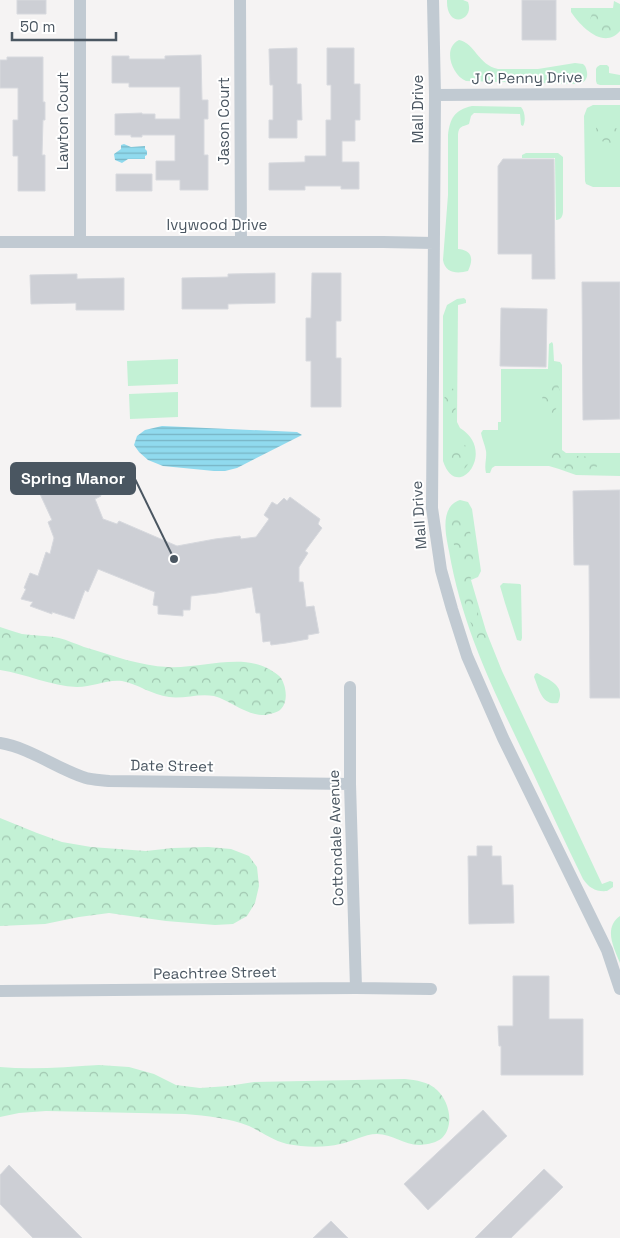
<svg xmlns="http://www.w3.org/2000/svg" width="620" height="1238" font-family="'Space Grotesk',sans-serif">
	<defs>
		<pattern id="forest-crowns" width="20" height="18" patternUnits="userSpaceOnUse" patternTransform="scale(1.25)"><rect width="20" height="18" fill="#c3f1d5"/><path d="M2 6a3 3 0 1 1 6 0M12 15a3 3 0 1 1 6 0" fill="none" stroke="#a0c6b0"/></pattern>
		<pattern id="water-rules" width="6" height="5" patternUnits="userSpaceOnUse" patternTransform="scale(1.25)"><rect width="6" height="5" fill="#90daee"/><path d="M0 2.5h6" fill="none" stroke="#78b4c4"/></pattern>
	</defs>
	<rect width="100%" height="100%" fill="#f5f3f3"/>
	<path fill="#c3f1d5" d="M447 0H463L468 2C475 21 446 30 447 0Z
		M614 1 620 4V31C604 50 581 27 571 12V8H613Z
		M459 40C475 43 478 65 498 69H538L575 63 583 64 585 66C589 74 588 82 578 84L466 81C452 75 442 48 459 40Z
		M600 65H607L609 67V73L620 75V85H600L597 84 596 81V69L597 67Z
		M593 105H620V187H593L586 184 585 181 584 116 587 108Z
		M472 106 521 107C525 111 526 121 523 126L521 125 520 114 474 113 471 116 469 124C462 127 459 126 458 134V249C472 250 474 259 468 271 457 274 445 273 443 260L448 195V135C450 119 454 110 472 106Z
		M526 153H558L563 157V211C563 216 561 220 556 220L555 158H522V155Z
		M464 298 466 300V303L458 305 457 422 460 428C498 451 457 504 443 461V316L447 305 457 299Z
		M552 342 553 344 554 361 560 362 562 365V450L566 453H620V476L576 475 559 469 549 466H495L492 468 490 473H486C484 466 487 458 486 451 485 445 482 439 481 433L483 430H498V422H501V369H548L549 344Z
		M178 359V384L128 386 127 361Z
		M178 392V417L130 419 129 394Z
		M460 500 468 502 472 509 481 571 478 577 471 580 486 631 502 671 602 884 610 881 613 882V887L607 891C596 892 589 888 583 879 566 844 550 810 534 775 499 701 463 633 449 551 446 536 439 507 460 500Z
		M503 583 520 584 521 585 522 638 521 641 517 640 505 603 500 586Z
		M537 673C549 680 566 685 558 703 542 706 539 689 534 677L535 674Z
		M620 916V963C614 948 603 928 620 916Z"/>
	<path fill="url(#forest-crowns)" d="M595 10C609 8 620 18 611 32 598 36 583 22 595 10Z
		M604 123 620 130V146C609 143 590 142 597 126Z
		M548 381H555C563 388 560 406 553 413L547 412C541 403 540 390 548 381Z
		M449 388 454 389C458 397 457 409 453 416L451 417 446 414 444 406 445 391Z
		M460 444 465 445C471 453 472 462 464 469H460L454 466C449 458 450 447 460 444Z
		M552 447 558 449 563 455 594 457 599 459V463C591 478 575 473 562 467 555 464 550 462 547 455L549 448Z
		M457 514C461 514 462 513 464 516 471 522 473 552 473 561 473 570 469 578 471 587 474 607 483 624 488 642L487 647 484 648 479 647 478 644 466 609 463 594 461 568 451 535V523L452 519Z
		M0 627C7 629 14 632 22 634 34 636 46 635 59 638 67 640 76 644 84 647 111 655 140 666 168 667 198 669 241 653 269 669 272 671 278 674 281 678 286 686 289 702 280 710 278 712 270 714 266 715 246 716 232 701 214 696 199 693 184 699 169 697 152 695 138 684 122 681 107 679 93 687 77 687 51 686 26 674 0 670Z
		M0 818 37 833 62 842 91 847 146 851 173 848 208 847 231 849 249 856 257 867 259 886 255 903 247 916 233 924 215 925 166 921 109 913 79 917 45 924 0 926Z
		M99 1065 129 1067 154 1074 176 1085 200 1088 228 1086 254 1082 405 1079C416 1080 429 1082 437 1090 449 1101 455 1125 442 1138 436 1143 428 1144 421 1145 405 1146 393 1134 377 1134 364 1134 352 1142 340 1144 324 1148 303 1147 287 1144 272 1140 262 1132 249 1126 229 1118 207 1116 185 1114L46 1111 19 1113 0 1117V1067C33 1070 66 1067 99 1065Z"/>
	<path fill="url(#water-rules)" d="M124 144 131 147 145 146V149L147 151V155L145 156V159H128L122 163 115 160 114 154 121 149V145Z
		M162 426 297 432 302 435 237 468 225 471H214L163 466 148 460 139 452 134 445 137 436 145 430Z"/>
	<path fill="#cdcfd5" stroke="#d7d9de" d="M17 0H46V14H17Z
		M522 0H556V40H522Z
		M297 48V84H301L302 120H297V138H269V120H273V85H270L269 49Z
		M327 48H354V84H360V120H355V141H342V162H359V189H341V186H305V190H269V163L305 162V156H326V120H331V85H327Z
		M201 55 202 100H208V119H204V155H208V190H180V180H156V161H175V135H142V137H131V135H115V114L142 113V114H155V119H180V87H129V83H112V56H129V59H165V56Z
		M7 57H43V102H45V120H43L42 155H45V191H18V156H13V120H18V88H0V60H7Z
		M503 159H554L555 279H532V254H498V166Z
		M116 174H152V191H116Z
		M275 273V303L228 304V309H182V278L228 277V274Z
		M312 273H341V321H336V358H341V407H311V361H306V318H311Z
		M77 274V279L124 278V310H76V303L31 304 30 275Z
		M582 282H620V419L583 420Z
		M501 308 547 309 546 367 500 366Z
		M80 473V475L87 474 90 480 94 478 101 496 95 499 103 519 117 524 119 521 177 546 215 539 240 536 241 539 256 537 269 519 264 515 272 502 277 505 284 498 287 501 290 497 320 519 318 524 322 528 305 551 308 553 299 567V582H303L306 607 314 606 319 633 308 635V639L286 643 271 645 270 641 263 642 260 613H256L252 587 217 593 191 596 190 610H183V616L158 614V606L153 605 155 592 98 569 88 592 85 590 74 619 52 612V614L30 606 33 602 21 599 26 589 24 588 30 573 38 576 46 552 50 554 54 538 48 522 52 520 40 494 46 491 44 487Z
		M620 490V698H590L589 565H574L573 491Z
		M477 846H492V856H501L502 885H513L514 923 469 924 468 856H477Z
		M513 976H549V1019H583V1075H501V1046H499L498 1026H513Z
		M483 1110 507 1136 428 1210 404 1184Z
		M9 1165 82 1238H33L0 1204V1175Z
		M544 1169 563 1187 511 1238H475Z
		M331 1221 348 1238H313Z"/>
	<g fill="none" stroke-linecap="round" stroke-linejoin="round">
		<path stroke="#c1cad2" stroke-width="12" d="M80 0V241
			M240 0 241 242
			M433 0 435 95 432 508 441 570 452 609 467 656 503 738 607 950 620 989
			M435 95 620 94
			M0 242H383L434 243
			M350 687V784L356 988
			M0 743C31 748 57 769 86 778 93 780 102 780 109 781L350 784
			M0 991 356 988 431 989"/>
	</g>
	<g text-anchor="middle" stroke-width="4" stroke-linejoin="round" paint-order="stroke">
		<g font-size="15" fill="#4a5661" stroke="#fff">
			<text transform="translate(527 78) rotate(-1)" y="5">J C Penny Drive</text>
			<text transform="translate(418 109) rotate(-90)" y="5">Mall Drive</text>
			<text transform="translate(63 121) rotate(-90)" y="5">Lawton Court</text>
			<text transform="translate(224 121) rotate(-90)" y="5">Jason Court</text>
			<text x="217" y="230">Ivywood Drive</text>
			<text transform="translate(419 515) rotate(-94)" y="5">Mall Drive</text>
			<text transform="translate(172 766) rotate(1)" y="5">Date Street</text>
			<text transform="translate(336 838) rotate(-92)" y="5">Cottondale Avenue</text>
			<text transform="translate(215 973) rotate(-1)" y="5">Peachtree Street</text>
		</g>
	</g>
	<path fill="none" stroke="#4a5661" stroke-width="2" d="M174 559L135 479"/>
	<circle fill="#4a5661" stroke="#fff" stroke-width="2" cx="174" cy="559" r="5"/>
	<rect fill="#4a5661" stroke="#4a5661" stroke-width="2" x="11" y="463" width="124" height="31" rx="5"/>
	<g font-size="16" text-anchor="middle" font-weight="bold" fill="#fff">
		<text x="73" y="484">Spring Manor</text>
	</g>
	<path d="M12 32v8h104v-8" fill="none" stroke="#4a5661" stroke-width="2.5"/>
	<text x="20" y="32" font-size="15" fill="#4a5661" stroke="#ffffff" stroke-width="4" paint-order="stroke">50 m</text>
</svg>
